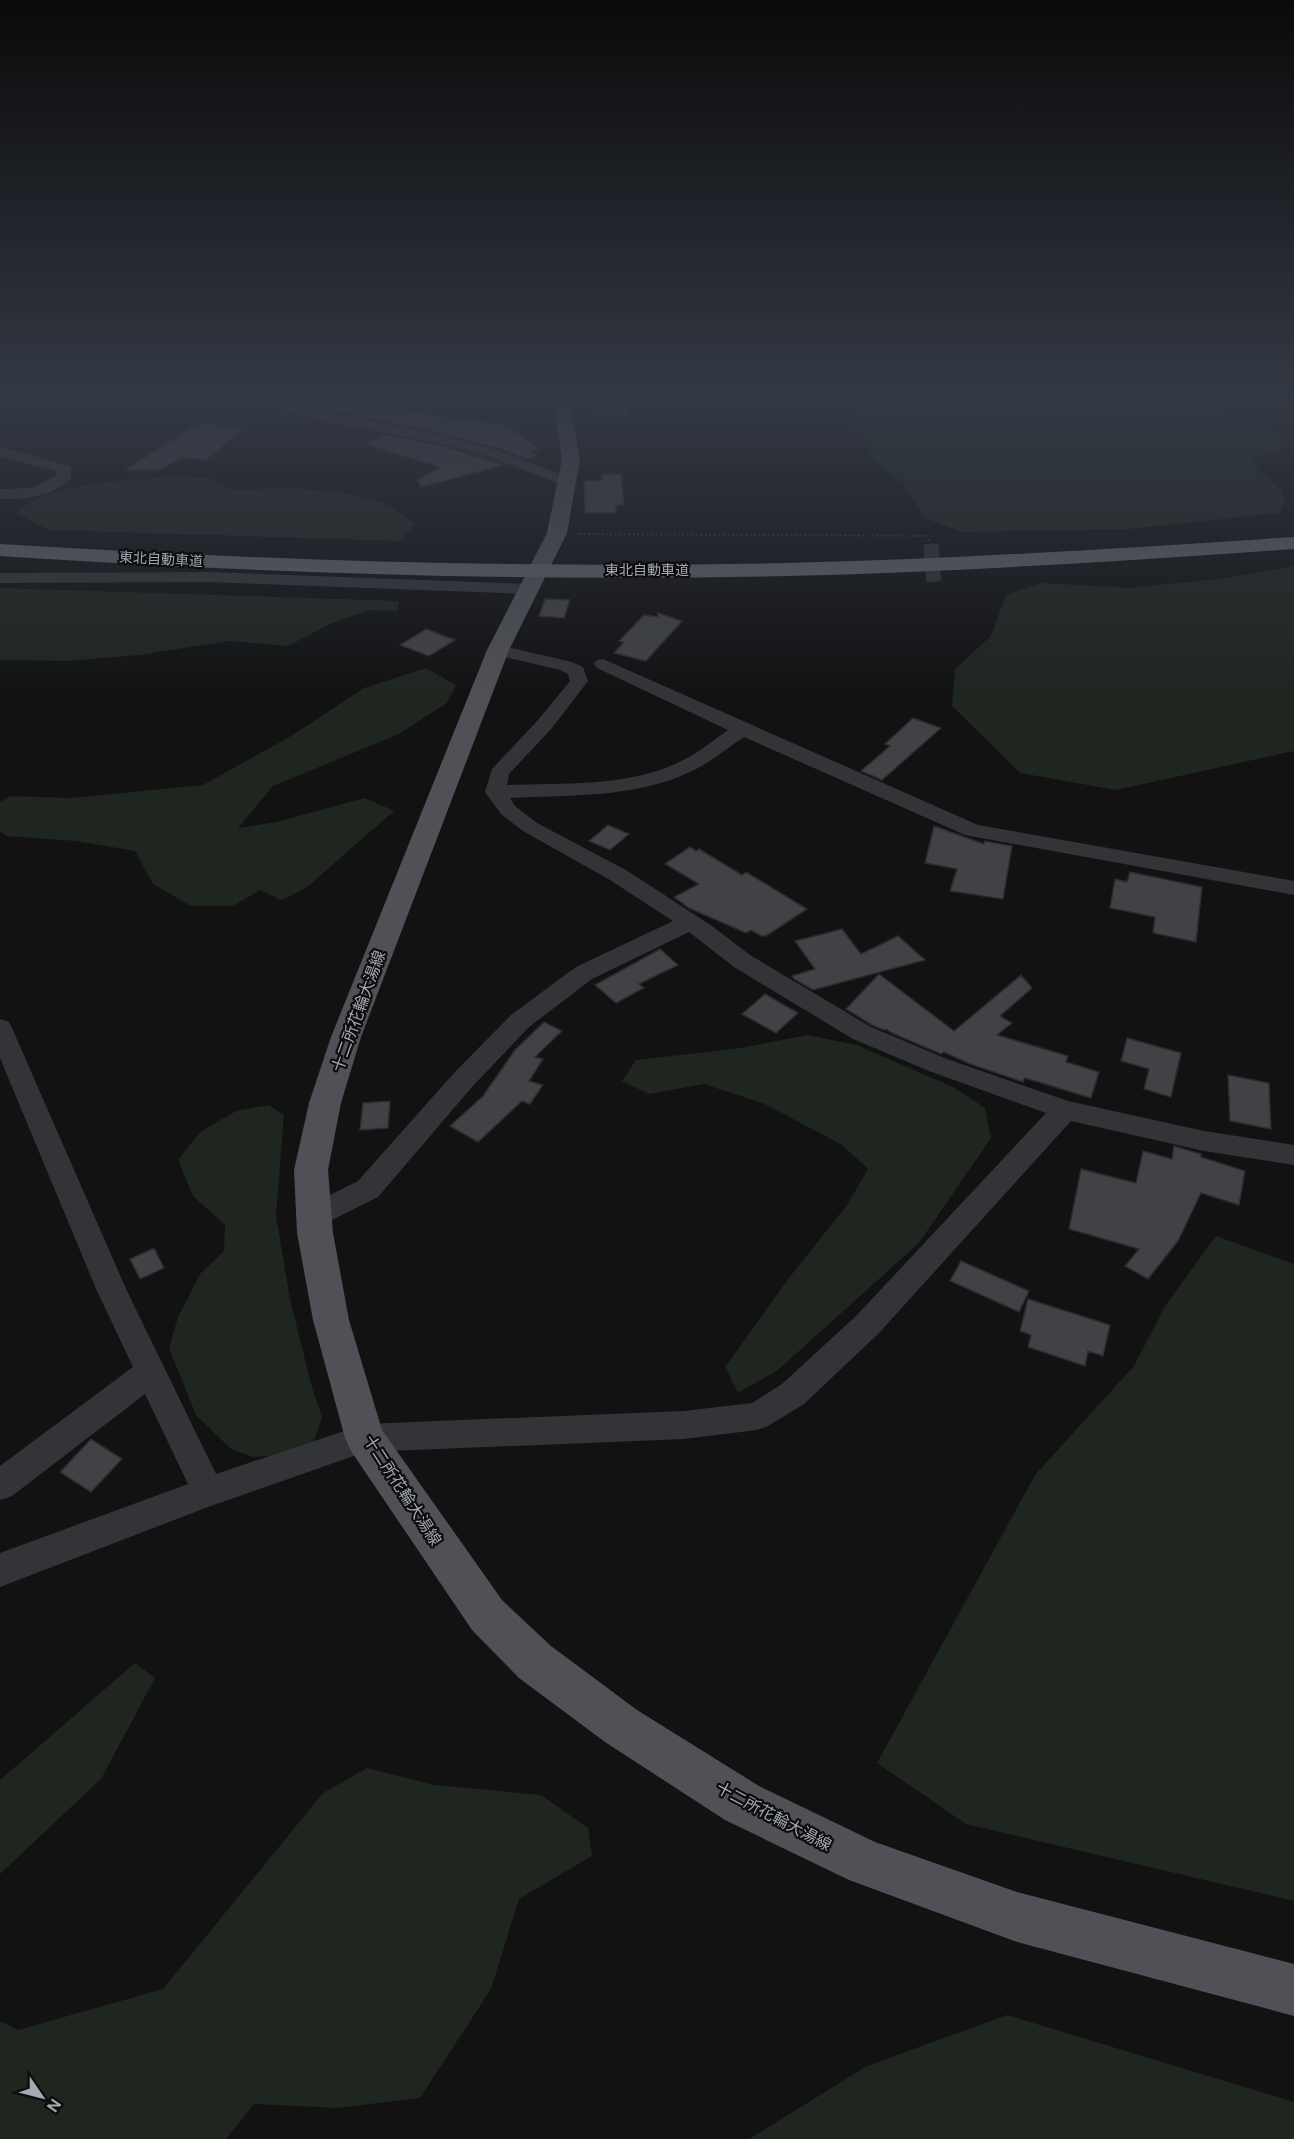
<svg xmlns="http://www.w3.org/2000/svg" width="1294" height="2139" font-family="'DM Sans','Noto Sans JP',sans-serif">
	<rect width="100%" height="100%" fill="#121213"/>
	<path fill="#1f251f" d="M839 396H1018L1052 399 1066 396C1094 396 1124 394 1153 396 1195 398 1250 420 1288 439L1284 450 1254 458 1251 461 1281 491 1285 502 1280 513 1130 529 962 532 924 518 902 482 875 461 854 427V401Z
		M170 477 210 478 234 490 290 488 354 494 391 506 415 524 401 541 49 530 16 513C50 481 125 481 170 477Z
		M1294 566V751L1116 790 1020 773 952 706 955 669 991 636 1006 595 1041 583 1129 588 1226 578Z
		M0 588 399 601 397 611 369 610 330 624 288 646 229 641 139 655 68 661 2 660 0 659Z
		M426 668 456 685 447 703 399 734 273 786 238 828 276 822 365 798 394 811 306 888 281 900 260 890 233 906H191L153 884 135 851 76 841 6 836 0 831V802L11 796 71 798 203 785 291 736 364 688Z
		M807 1035 857 1045 955 1088 985 1108 991 1138 919 1243 778 1370 738 1393 725 1367 789 1278 847 1205 868 1169 842 1145 765 1104 704 1084 649 1094 622 1081 636 1060 741 1048Z
		M269 1105 284 1115 276 1215 290 1299 311 1384 322 1417 314 1441 289 1454 253 1457 231 1449 196 1415 169 1348 178 1317 200 1274 224 1251 225 1225 193 1196 178 1160 200 1132 236 1111Z
		M1216 1236 1294 1264V1901L966 1824 877 1763 1035 1475 1134 1366 1165 1306Z
		M135 1663 155 1678 101 1779 0 1874V1780Z
		M367 1768 434 1785 541 1795 588 1828 592 1856 519 1899 491 1989 420 2098 337 2108 254 2104 226 2139H0V2021L18 2030 163 1989 323 1793Z
		M1007 2015 1294 2102V2139H749L867 2066Z"/>
	<path fill="#414246" stroke="#2c2c2f" stroke-width="1.5" d="M298 396H412L390 407 454 419 460 417 507 426 539 449 530 451 537 456 526 459 501 449 445 434 297 403Z
		M590 396H629V416L592 417Z
		M205 422 243 430 205 460 183 457 159 470H126L189 429Z
		M383 435 442 446 503 465 421 487 418 480 440 467 365 444Z
		M602 474H621L624 505H616V513H585L584 481H602Z
		M545 599 570 600 564 618 539 616Z
		M658 613 682 621 646 661 614 653 624 642 619 641 644 615 658 617Z
		M426 629 455 640 429 656 400 645Z
		M913 718 941 728 882 780 861 771 890 746 885 744Z
		M608 825 629 834 610 850 589 841Z
		M934 826 984 844 985 841 1012 846 1003 899 950 891 957 869 925 863Z
		M690 847 696 851 699 849 742 875 746 872 807 909 766 936H761L751 930 746 933 689 908 674 897 699 884 665 864Z
		M1130 872 1202 887 1196 942 1153 933 1155 917 1110 908 1115 879 1127 882Z
		M842 929 861 954 898 936 925 960 813 990 794 979 792 976 815 969 795 941Z
		M660 949 678 965 639 984 644 988 616 1003 595 985Z
		M879 974 954 1031 1021 975 1032 988 1000 1016 1012 1023 997 1035 1068 1056 1066 1062 1099 1072 1091 1098 1025 1078 1023 1082 970 1064 944 1052 941 1054 892 1033 886 1029 884 1030 872 1025 846 1009Z
		M765 994 798 1013 776 1033 742 1014Z
		M544 1022 562 1031 535 1057 543 1059 529 1081 543 1085 530 1104 522 1101 478 1142 450 1126 483 1096 515 1050Z
		M1127 1038 1181 1053 1171 1097 1144 1089 1149 1069 1121 1061Z
		M1228 1075 1269 1083 1271 1129 1230 1121Z
		M390 1101 388 1128 360 1130 363 1103Z
		M1174 1146 1201 1154V1157L1245 1171 1239 1205 1201 1193 1178 1241 1148 1279 1125 1266 1139 1249 1069 1229 1081 1169 1136 1183 1143 1151 1172 1159Z
		M154 1248 164 1268 140 1279 130 1259Z
		M961 1261 1029 1291 1019 1312 950 1281Z
		M1028 1299 1110 1325 1103 1356 1088 1351 1085 1366 1028 1347 1031 1335 1020 1331Z
		M91 1439 122 1459 91 1492 60 1472Z"/>
	<g fill="none" stroke-linecap="round" stroke-linejoin="round">
		<path stroke="#2f3033" stroke-width="15" stroke-dasharray="15 8" stroke-linecap="butt" d="M931 544 934 584"/>
		<path stroke="#393b3f" stroke-width="2" stroke-dasharray="1.5 3" stroke-linecap="butt" d="M1251 396 1294 401
			M579 534 926 536 931 544"/>
		<path fill="#333438" fill-rule="evenodd" d="M0 396H144L137 400 71 403 0 401Z
			M229 396 267 397 316 411 445 436 500 451 570 478 573 481 565 486 490 457 443 444 314 419 265 405 231 399Z
			M0 447 69 466 71 469V478C54 497 23 500 0 499V489L31 488 56 476V471L0 456Z
			M208 572 527 584 533 585 535 589 533 593 527 594 208 582 0 583V573Z
			M498 645 572 662 583 667 588 681 552 728 509 774 507 785C562 783 626 787 677 763 696 755 712 741 728 730L597 668 594 664 597 660 603 659 978 825 1294 881V895L965 835 744 737C726 749 710 763 690 772 635 798 569 795 510 798L515 806 537 823 626 870 712 926 750 955 871 1027 947 1059 1068 1101 1204 1131 1294 1145V1165L1204 1151 1071 1121 879 1333 804 1404 768 1426 757 1430 684 1439 365 1452 208 1507 0 1587V1553L188 1484 145 1394 12 1496 0 1500V1466L133 1367 97 1291 0 1058V1019L9 1022 12 1028 127 1291 216 1474 365 1424 684 1411 752 1403 782 1384 857 1315 1046 1113 929 1071 853 1039 734 967 689 932 592 979 529 1027 472 1087 378 1197 324 1224 314 1227 304 1224 300 1216 304 1208 358 1181 454 1073 511 1015 576 967 673 921 610 880 523 831 501 814 485 792 492 769 538 720 570 681 568 674 560 670 492 654 489 650 492 646Z"/>
		<path fill="#505156" fill-rule="evenodd" d="M552 396H568L580 459 567 533 509 650 361 1037 341 1103 328 1170 333 1233 349 1320 382 1430 502 1600 551 1646 637 1710 759 1786 875 1842 1017 1892 1294 1964V2016L1017 1942 849 1880 725 1820 605 1742 519 1678 472 1630 351 1451 345 1438 313 1320 297 1233 294 1170 309 1103 331 1037 487 650 547 533 562 459Z"/>
		<path fill="#606268" fill-rule="evenodd" d="M1294 537V549C1125 561 956 572 787 576 524 582 262 573 0 556V544C262 560 524 569 787 563 956 559 1125 548 1294 537Z"/>
	</g>
	<linearGradient id="sky" x2="0" y2="1"><stop stop-color="#0a0a0a"/><stop offset="0.57" stop-color="#333944"/><stop offset="1" stop-color="#333944" stop-opacity="0"/></linearGradient>
	<rect width="1294" height="695" fill="url(#sky)"/>
	<g text-anchor="middle" stroke-width="4.5" stroke-linejoin="round" paint-order="stroke">
		<g font-size="14" fill="#a5a9b2" stroke="#0d0d0e">
			<text transform="translate(161 559) rotate(3)" y="5">東北自動車道</text>
			<text x="647" y="575">東北自動車道</text>
		</g>
		<g font-size="16" fill="#a5a9b2" stroke="#0d0d0e">
			<text transform="translate(358 1011) rotate(-70)" y="6">十二所花輪大湯線</text>
			<text transform="translate(403 1490) rotate(57)" y="6">十二所花輪大湯線</text>
			<text transform="translate(774 1816) rotate(28)" y="6">十二所花輪大湯線</text>
		</g>
	</g>
	<g transform="translate(42 2097) rotate(125)" stroke="#0d0d0e" stroke-width="4.5" paint-order="stroke">
	<path d="M0-4.5L10 22L0 15L-10 22Z" fill="#a5a9b2"/>
	<text y="-9" font-size="16" font-weight="bold" text-anchor="middle" fill="#a5a9b2">N</text>
	</g>
</svg>
